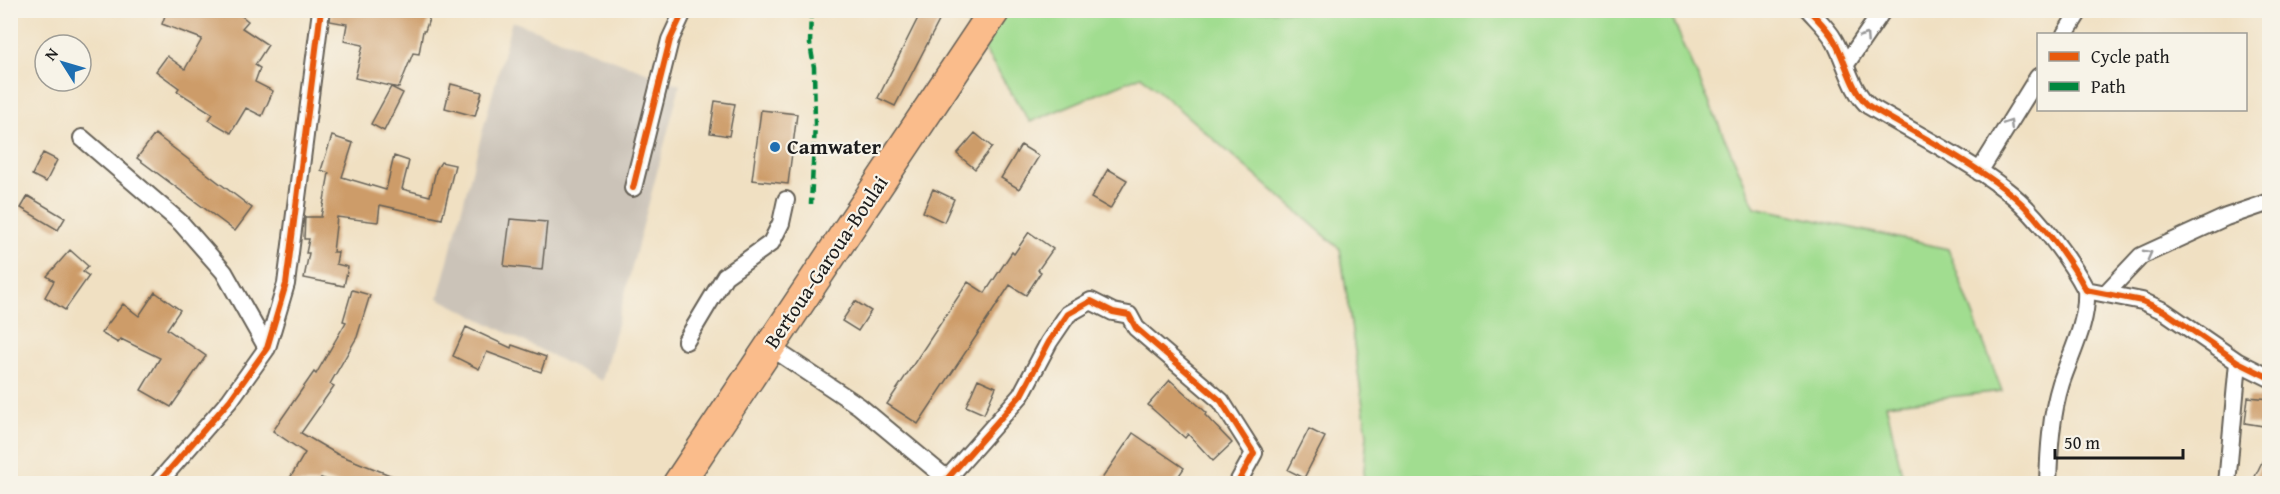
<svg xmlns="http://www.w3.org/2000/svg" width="2280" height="494" font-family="'Gentium Book Plus',serif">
	<rect width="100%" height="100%" fill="#f7f3e8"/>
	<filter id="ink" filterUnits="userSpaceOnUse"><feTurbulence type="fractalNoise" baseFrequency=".0167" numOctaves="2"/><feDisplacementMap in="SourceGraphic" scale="12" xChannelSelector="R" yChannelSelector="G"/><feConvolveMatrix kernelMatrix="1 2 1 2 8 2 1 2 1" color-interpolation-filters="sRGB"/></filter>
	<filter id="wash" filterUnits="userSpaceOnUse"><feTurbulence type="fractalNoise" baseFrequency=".008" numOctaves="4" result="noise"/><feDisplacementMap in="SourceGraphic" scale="24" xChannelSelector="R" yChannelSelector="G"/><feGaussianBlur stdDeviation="1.35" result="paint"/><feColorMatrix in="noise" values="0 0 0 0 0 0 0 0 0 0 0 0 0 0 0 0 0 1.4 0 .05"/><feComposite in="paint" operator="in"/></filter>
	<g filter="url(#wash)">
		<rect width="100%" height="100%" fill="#f0e0c2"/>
		<path fill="#cbc3b8" d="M512 21 680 85 602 381 438 298Z"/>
		<path fill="#a1dd90" stroke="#5e7c56" stroke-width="1.5" d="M959 11H1669L1755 207 1948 249 2002 391 1886 404 1904 483H1363L1367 434 1340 249 1141 76 1030 122Z"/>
		<g id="blocks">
			<path fill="#cd9c69" d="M167 10H234L248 21 242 28 268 45 255 65 260 68 255 82 273 91 262 116 246 108 231 133 209 120 213 114 177 91 179 88 156 71 167 56 185 69 202 39 162 24Z
				M331 10H432L425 31H423L419 54 413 53 399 88 355 78 363 45 344 41 347 24 330 21Z
				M921 12 939 21 895 106 878 98Z
				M451 84 482 92 475 116 445 108Z
				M391 87 403 93 384 131 371 124Z
				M715 101 735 104 729 136 710 133Z
				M761 110 797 114 788 184 752 180Z
				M975 133 992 147 975 169 957 154Z
				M155 134 252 208 235 231 137 158Z
				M332 136 353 143 342 177 386 190 394 156 409 161 402 189 430 196 436 170 441 162 455 165 442 219 380 205 378 222 337 217 333 252H338L336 264 348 267 344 286 304 278 309 253H306L309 239H304L305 217H321L329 173 321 170Z
				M1021 145 1039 156 1019 189 1001 178Z
				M43 153 57 160 46 182 32 175Z
				M1108 169 1127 180 1110 209 1091 198Z
				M933 189 954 199 944 222 923 212Z
				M28 196 65 218 58 230 21 208Z
				M510 219 547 222 542 270 504 266Z
				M1029 232 1053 249 1038 270 1041 272 1026 295 1010 285 918 424 887 404 968 282 985 293 1012 252 1014 254Z
				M70 250 88 266 83 272 89 276 65 310 45 297 54 281 47 276Z
				M352 290 370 295 357 337 330 384 334 386 301 433 337 454 410 483H336L321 478 317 483H287L305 453 273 431 314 372 316 374 346 322 343 321Z
				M155 292 180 310 167 329 206 356 171 407 141 390 160 358 121 339 118 343 101 333 123 304 139 316Z
				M855 301 871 311 858 331 842 321Z
				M466 327 511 348 512 345 546 357 541 372 487 352 479 369 453 356Z
				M978 379 996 387 984 414 966 406Z
				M1170 380 1207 413 1205 415 1232 443 1213 461 1188 434 1185 438 1148 405Z
				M2248 397 2270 399V427L2245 423Z
				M1309 429 1325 437 1304 478 1288 470Z
				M1133 433 1184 468 1174 483H1099Z
				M2270 445V483H2252Z"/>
		</g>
	</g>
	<g filter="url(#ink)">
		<use href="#blocks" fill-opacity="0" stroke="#666156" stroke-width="1.5"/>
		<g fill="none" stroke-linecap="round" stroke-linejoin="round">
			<defs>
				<path id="street" d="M1809 10C1817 19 1828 29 1834 40 1846 61 1851 91 1869 106 1914 133 1965 158 2006 190 2034 211 2070 259 2086 290L2142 301 2164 311 2238 362 2270 378
					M2065 34 2080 10
					M1846 64 1883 10
					M82 138 181 223 224 272 267 348
					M1979 172 2038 77
					M633 188 670 40 684 10
					M2106 293 2141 256 2226 217 2270 202
					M686 341 725 276 771 243 781 223 786 200
					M769 346 859 406 947 479 956 483
					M947 479 1021 395 1049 342 1068 314 1091 301 1113 312 1129 315 1136 328 1221 401 1254 453 1237 484
					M157 484 230 400 267 348 286 284 321 10
					M2048 484C2049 450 2051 415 2061 383 2071 353 2088 323 2086 290
					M2227 484 2238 362"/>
				<path id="highway" d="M678 484 995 10"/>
			</defs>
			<use href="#street" stroke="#666156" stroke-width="20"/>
			<use href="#highway" stroke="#666156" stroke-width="33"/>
			<use href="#street" stroke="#fff" stroke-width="16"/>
			<use href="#highway" stroke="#fabc8b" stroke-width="30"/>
			<path stroke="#00873e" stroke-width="4.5" stroke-dasharray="9 4.5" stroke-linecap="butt" d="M811 10 810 44 814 67 815 124 811 204"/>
			<defs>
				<path id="cycleway" d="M1809 10C1817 19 1828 29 1834 40 1846 61 1851 91 1869 106 1914 133 1965 158 2006 190 2034 211 2070 259 2086 290L2142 301 2164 311 2238 362 2270 378
					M633 188 670 40 684 10
					M947 479 1021 395 1049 342 1068 314 1091 301 1113 312 1129 315 1136 328 1221 401 1254 453 1237 484
					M157 484 230 400 267 348 286 284 321 10"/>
			</defs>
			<use href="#cycleway" stroke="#f7f3e8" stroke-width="10"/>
			<use href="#cycleway" stroke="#e8590c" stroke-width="6"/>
		</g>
		<defs><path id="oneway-chevron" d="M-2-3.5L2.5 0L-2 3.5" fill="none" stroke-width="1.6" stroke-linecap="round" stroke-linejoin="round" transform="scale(1.5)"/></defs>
		<g stroke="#999">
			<use href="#oneway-chevron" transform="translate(1865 37) rotate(-56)"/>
			<use href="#oneway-chevron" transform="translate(2009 124) rotate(-57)"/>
			<use href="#oneway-chevron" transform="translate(2148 254) rotate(-28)"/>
		</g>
	</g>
	<circle fill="#1f6fb2" stroke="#f7f3e8" stroke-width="2" cx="775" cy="147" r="6"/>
	<g text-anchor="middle" stroke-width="4.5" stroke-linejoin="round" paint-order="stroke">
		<g font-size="21" font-weight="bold" fill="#1c1c1c" stroke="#f7f3e8" text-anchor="start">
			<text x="787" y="154">Camwater</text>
		</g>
		<g font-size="21" fill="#1c1c1c" stroke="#f7f3e8">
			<text transform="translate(826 262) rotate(-56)" y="7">Bertoua-Garoua-Boulai</text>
		</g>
	</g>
	<rect width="2280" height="494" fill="none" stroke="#f7f3e8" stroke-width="36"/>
	<rect x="2037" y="33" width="210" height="78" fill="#f7f3e8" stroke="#9f9d96" stroke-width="1.5"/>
	<rect x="2049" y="52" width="30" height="9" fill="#e8590c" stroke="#9f9d96" stroke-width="1.5"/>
	<text x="2091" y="63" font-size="18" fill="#1c1c1c">Cycle path</text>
	<rect x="2049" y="82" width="30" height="9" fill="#00873e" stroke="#9f9d96" stroke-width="1.5"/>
	<text x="2091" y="93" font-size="18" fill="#1c1c1c">Path</text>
	<g transform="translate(63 63) rotate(307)"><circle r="28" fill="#f7f3e8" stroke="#9f9d96" stroke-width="1.5"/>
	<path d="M0-4.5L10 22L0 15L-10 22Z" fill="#1f6fb2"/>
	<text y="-9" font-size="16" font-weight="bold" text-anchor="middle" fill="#1c1c1c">N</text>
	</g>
	<path d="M2055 449v9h128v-9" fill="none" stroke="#1c1c1c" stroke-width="3"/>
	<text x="2064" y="449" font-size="18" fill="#1c1c1c" stroke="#f7f3e8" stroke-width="4.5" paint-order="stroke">50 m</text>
</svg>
